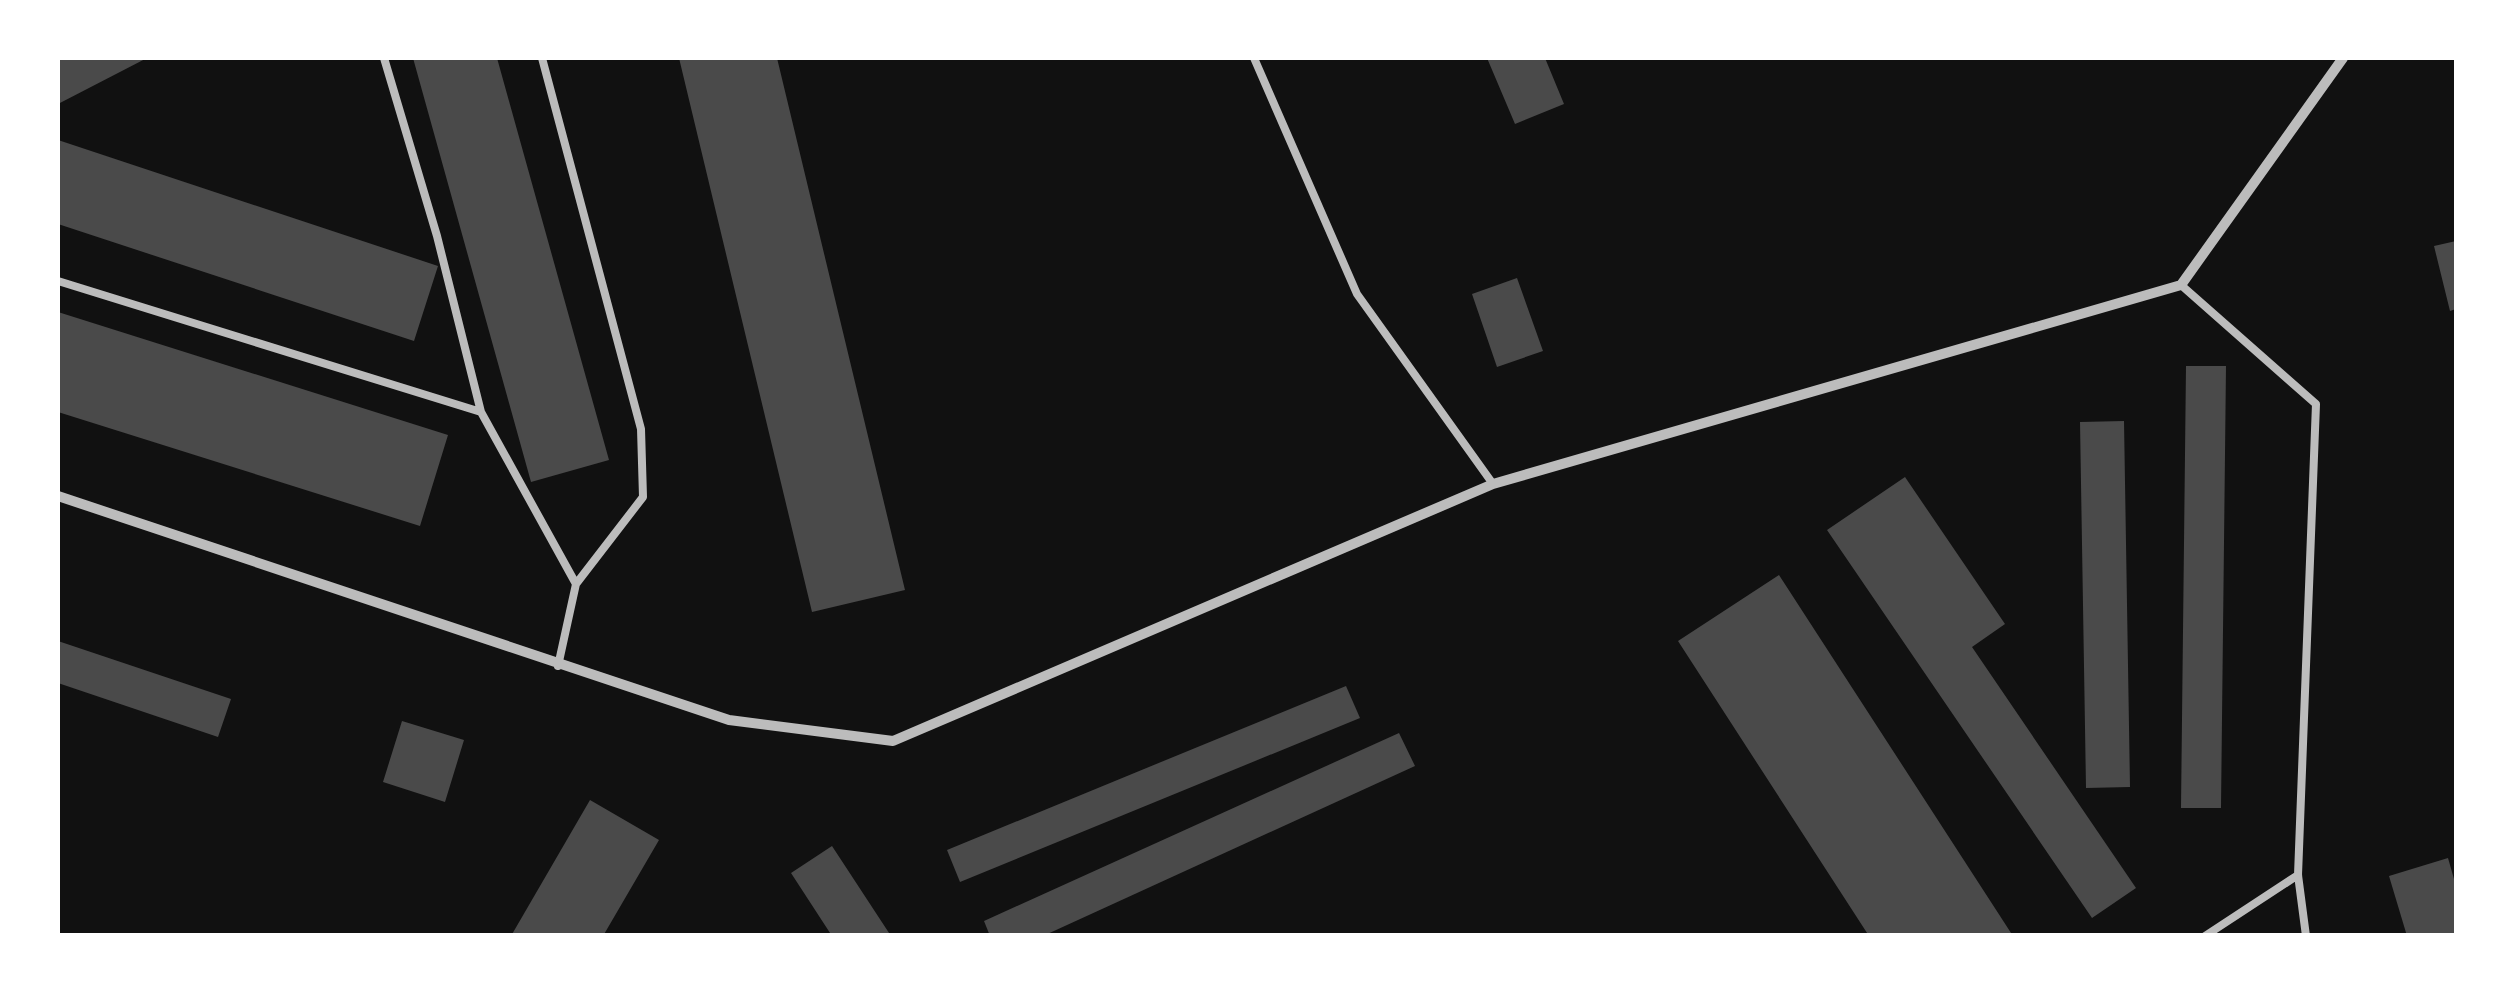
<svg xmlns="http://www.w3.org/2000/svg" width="2514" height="993" font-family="'Playfair Display',serif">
	<rect width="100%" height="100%" fill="#111"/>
	<path fill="#4a4a4a" d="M58 58H147L58 104Z
		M413 58H497L609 460 531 482Z
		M679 58H777L905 590 812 612Z
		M1487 58H1545L1564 104 1515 124Z
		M58 140 438 266 414 341 58 224Z
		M2456 241V309L2450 311 2434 246Z
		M1517 278 1543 351 1497 367 1472 294Z
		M58 312 448 435 420 526 58 412Z
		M2186 366H2226L2221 808H2181Z
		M2124 421 2130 787 2086 788 2080 422Z
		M1905 477 2005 624 1972 647 2136 888 2092 918 1827 530Z
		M1779 575 2013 936H1869L1678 641Z
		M58 641 231 699 218 737 58 683Z
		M1346 686 1360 718 960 882 947 850Z
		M402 721 464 740 445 802 383 782Z
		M1399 733 1415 766 1043 936H990L984 921Z
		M590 800 659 840 603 936H511Z
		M832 846 891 936H832L791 873Z
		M2448 858 2456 886V936H2407L2389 876Z"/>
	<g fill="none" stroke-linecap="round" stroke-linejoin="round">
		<path stroke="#bcbcbc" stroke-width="8" d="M384 58 437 236 481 412
			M542 58 641 429 643 497 576 584 558 666
			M1254 58 1357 294 1493 484
			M58 281 481 412 576 584
			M2181 285 2316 404 2298 875 2306 936
			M2205 936 2298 875"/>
		<path stroke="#bcbcbc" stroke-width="10" d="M58 496 729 720 893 741 1493 484 2181 285 2343 58"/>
	</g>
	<rect width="2514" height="993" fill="none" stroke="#ffffff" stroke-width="120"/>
</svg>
